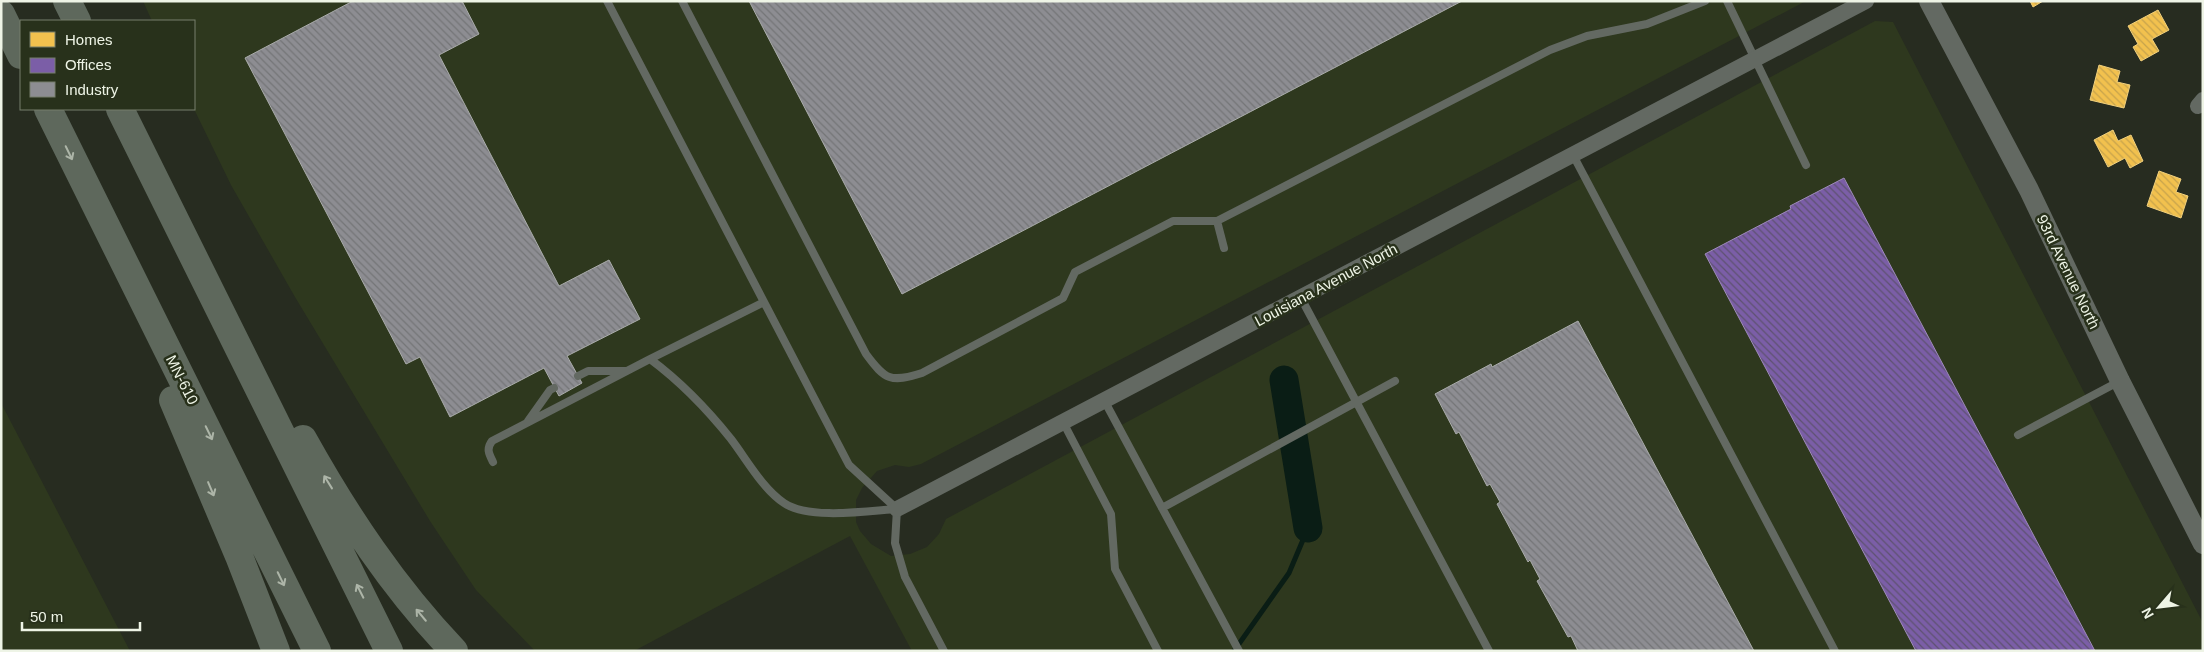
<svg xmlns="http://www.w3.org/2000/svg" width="2204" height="652" font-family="Arial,sans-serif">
	<defs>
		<pattern id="homes-back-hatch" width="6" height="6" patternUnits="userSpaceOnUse" patternTransform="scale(1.25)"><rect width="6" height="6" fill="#f2c14e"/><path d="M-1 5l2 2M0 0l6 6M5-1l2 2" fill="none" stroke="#c7a34c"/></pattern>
		<pattern id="offices-back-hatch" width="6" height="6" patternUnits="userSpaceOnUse" patternTransform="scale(1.25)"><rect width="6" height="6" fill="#7b5ea7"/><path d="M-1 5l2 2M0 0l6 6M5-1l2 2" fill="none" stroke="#5e5271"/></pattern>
		<pattern id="industry-back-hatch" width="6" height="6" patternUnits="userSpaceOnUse" patternTransform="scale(1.25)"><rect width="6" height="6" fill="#8d8d92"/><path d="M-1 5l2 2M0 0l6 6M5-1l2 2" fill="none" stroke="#747577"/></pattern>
	</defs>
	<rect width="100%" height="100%" fill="#272c20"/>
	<path fill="#2e381e" d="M143 1H1806L921 464 909 467 895 465 877 471 862 488 856 500V522L860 531 871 544 891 556 910 554 927 547 939 534 946 519 1875 21 1893 22 2203 623V651H912L850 536 634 651H535L476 590 430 521 295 297 231 185 194 109V21H152Z
		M1 403 130 651H1Z"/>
	<path fill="url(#homes-back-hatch)" stroke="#f1d07c" d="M2030 1H2043L2033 7Z
		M2158 10 2169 30 2152 39 2159 51 2141 61 2133 47 2138 44 2128 26Z
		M2099 65 2120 71 2117 82 2130 85 2124 108 2090 100Z
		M2113 130 2118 141 2131 135 2143 161 2130 168 2125 158 2108 167 2094 140Z
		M2159 171 2181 179 2176 192 2188 196 2181 218 2147 206Z"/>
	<path fill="url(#offices-back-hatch)" stroke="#9e8bba" d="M1844 178 2095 651H1916L1705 254 1791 209 1790 206Z"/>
	<path fill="url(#industry-back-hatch)" stroke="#aaacab" d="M353 1H462L479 34 439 55 559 286 609 260 640 319 567 356 582 383 559 396 544 368 450 417 420 357 406 364 245 58Z
		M749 1H1462L902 294Z
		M1578 321 1754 651H1578L1571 636 1568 637 1537 581 1540 579 1530 560 1528 562 1497 504 1500 502 1490 484 1487 486 1459 432 1456 434 1435 394 1491 364 1492 367Z"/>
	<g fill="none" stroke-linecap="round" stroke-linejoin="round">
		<path stroke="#0a1d15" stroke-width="5" d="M1234 651 1289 573 1308 528"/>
		<path stroke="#0a1d15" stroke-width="29" d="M1284 380 1308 528"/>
		<path stroke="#636962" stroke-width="8" d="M607 1 849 465 897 509
			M682 1 866 354C885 380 891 383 922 373L1063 298 1075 272 1173 221H1217L1550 50 1587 36 1647 24 1705 1
			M1727 1 1806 165
			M1573 155 1835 651
			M1217 221 1224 248
			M1301 298 1489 651
			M764 302 650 359C681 382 707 409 731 439 747 460 762 488 784 503 809 520 868 511 897 509
			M578 376 588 371H625
			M1104 400 1239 651
			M528 421 550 390 554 388
			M1063 422 1111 514 1115 569 1158 651
			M2018 435 2120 381
			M493 462C489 454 486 449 492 441L650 359
			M1162 508 1395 381
			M897 509 895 543 905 577 944 651"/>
		<path stroke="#636962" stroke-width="16" d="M2198 106 2203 100
			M897 509 1866 1"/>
		<path stroke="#636962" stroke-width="20" d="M1929 1 2029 190 2120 381 2203 544"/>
		<path stroke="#5e685c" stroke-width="28" d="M67 1 77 21
			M1 14 21 55
			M48 109 317 651
			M120 109 389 651
			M173 400 239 556 276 651
			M303 439C346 516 393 587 454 651"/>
	</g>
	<defs><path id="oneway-shaft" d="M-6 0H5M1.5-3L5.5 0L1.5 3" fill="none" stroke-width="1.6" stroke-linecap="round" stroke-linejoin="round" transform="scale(1.25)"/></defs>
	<g stroke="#adb5a8">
		<use href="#oneway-shaft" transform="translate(69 153) rotate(64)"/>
		<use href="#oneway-shaft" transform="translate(209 433) rotate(64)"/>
		<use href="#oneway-shaft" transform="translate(328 482) rotate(-122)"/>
		<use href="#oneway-shaft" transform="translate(211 489) rotate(67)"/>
		<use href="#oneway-shaft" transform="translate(281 579) rotate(64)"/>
		<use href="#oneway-shaft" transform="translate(360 591) rotate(-117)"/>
		<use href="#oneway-shaft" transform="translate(421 615) rotate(-130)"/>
	</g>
	<g text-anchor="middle" stroke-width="5" stroke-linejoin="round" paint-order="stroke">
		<g font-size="15" fill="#eef4e6" stroke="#28311b">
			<text transform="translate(2068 272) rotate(64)" y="5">93rd Avenue North</text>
			<text transform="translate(1326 285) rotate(-28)" y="5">Louisiana Avenue North</text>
			<text transform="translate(182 380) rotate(63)" y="5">MN-610</text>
		</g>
	</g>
	<rect width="2204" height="652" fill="none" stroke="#eef4e6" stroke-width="5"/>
	<rect x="20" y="20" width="175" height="90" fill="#28311b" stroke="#777f6c"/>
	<rect x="30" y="32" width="25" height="15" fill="#f2c14e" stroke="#777f6c"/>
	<text x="65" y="45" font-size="15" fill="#eef4e6">Homes</text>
	<rect x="30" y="58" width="25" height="15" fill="#7b5ea7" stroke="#777f6c"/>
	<text x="65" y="70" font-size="15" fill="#eef4e6">Offices</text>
	<rect x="30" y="82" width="25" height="15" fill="#8d8d92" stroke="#777f6c"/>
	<text x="65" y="95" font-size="15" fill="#eef4e6">Industry</text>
	<g transform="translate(2159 607) rotate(242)" stroke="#28311b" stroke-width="4" paint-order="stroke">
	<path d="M0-4L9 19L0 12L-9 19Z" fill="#eef4e6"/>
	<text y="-8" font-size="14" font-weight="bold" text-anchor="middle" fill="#eef4e6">N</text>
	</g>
	<path d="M22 622v8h118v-8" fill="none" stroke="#eef4e6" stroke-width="2.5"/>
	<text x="30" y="622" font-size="15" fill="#eef4e6" stroke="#28311b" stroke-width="4" paint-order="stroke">50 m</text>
</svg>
